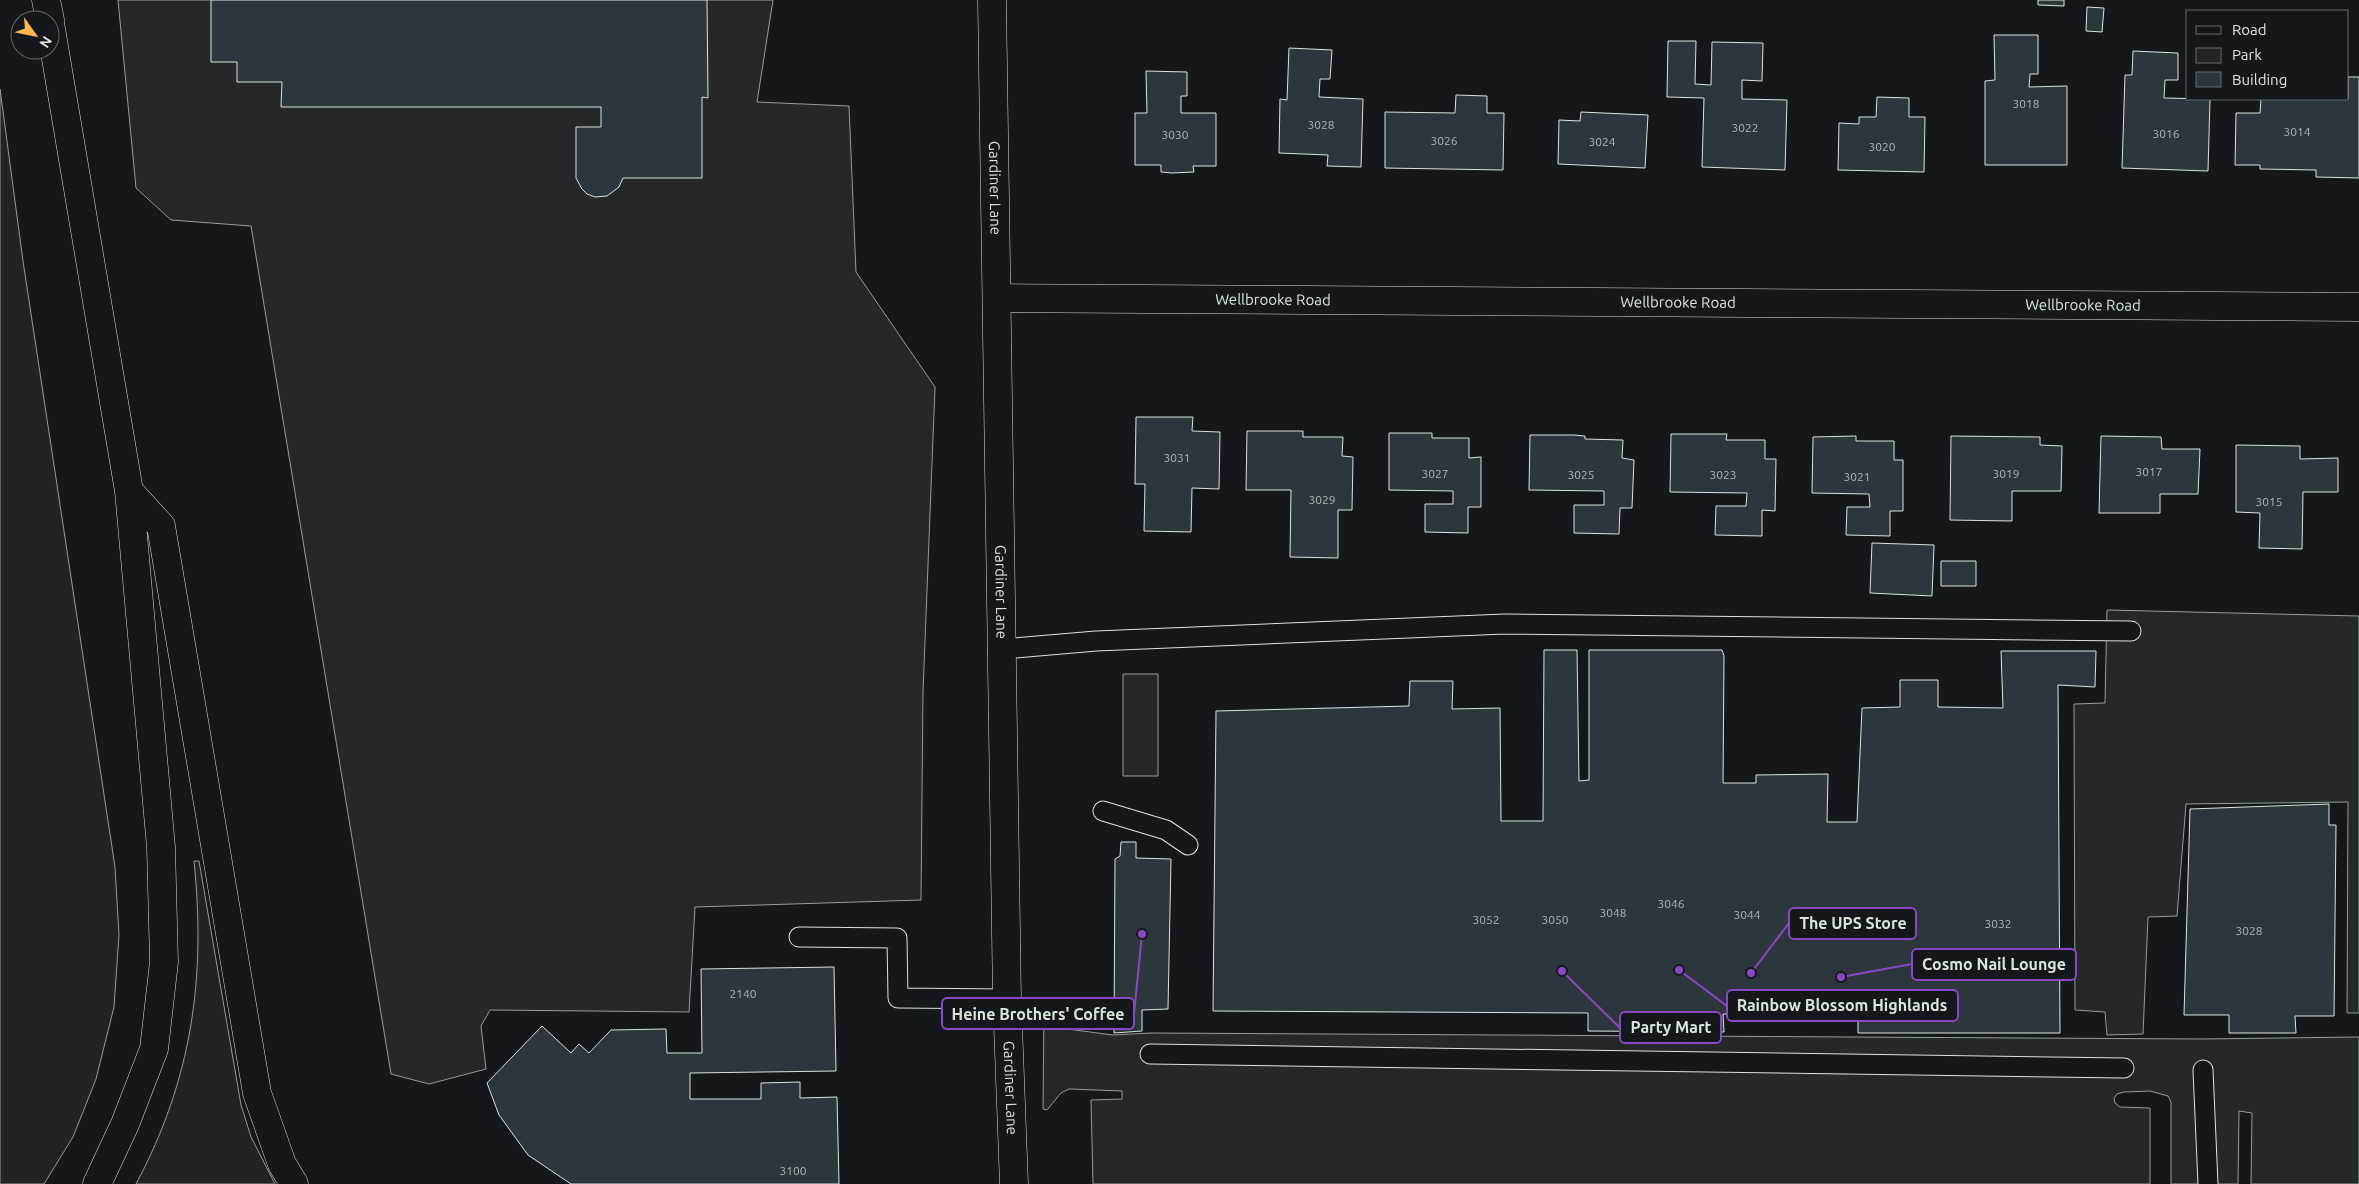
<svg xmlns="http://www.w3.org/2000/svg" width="2359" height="1184" font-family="Ubuntu,sans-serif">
	<rect width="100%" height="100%" fill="#14181c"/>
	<path fill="#202428" stroke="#939e99" d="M0 89 23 261 115 867 119 935 114 1007 96 1079 73 1137 44 1184H0Z
		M194 861H199L241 1105 251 1137 275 1184H136C192 1079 206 978 194 861Z"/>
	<path fill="#24282b" stroke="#939e99" d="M118 0H773L757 102 849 106 856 272 935 387 923 692 921 900 695 907 689 1012 490 1010 481 1026 486 1069 429 1084 391 1074 251 226 171 220 136 188Z
		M2107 610 2359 616V1013H2347L2348 802 2186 804 2177 916 2148 917 2143 1034 2107 1035 2105 1012 2075 1010 2074 704 2105 703Z
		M1123 674H1158V776H1123Z
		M1044 1010 1056 1025 1067 1029 1113 1035 1151 1033 2201 1039 2359 1037V1184H2251L2252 1113 2239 1111 2238 1184H2171V1102L2168 1096 2150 1091 2124 1092 2117 1094 2114 1098 2115 1103 2120 1107 2150 1108V1184H1093L1091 1100 1122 1099V1091L1069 1089 1061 1093 1047 1110 1043 1109Z"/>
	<path fill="#2c363c" stroke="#d8e6dc" d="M211 0H707L708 98 702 97V178H623L619 187 607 196 595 197 587 194 582 189 576 178V127H601V107H281L282 82H237V62H211Z
		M2038 0H2064V6L2038 5Z
		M2087 7 2104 8 2102 32 2086 31Z
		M1994 35H2038V74H2030L2029 87 2067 86V165H1985V81L1995 80Z
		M1668 41H1696L1695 84 1711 85 1712 42 1763 43 1762 81 1742 80V99L1787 100 1785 170 1702 167 1704 98 1667 97Z
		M1289 48 1332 50 1330 79H1320L1319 97 1363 99 1361 167 1327 166 1328 155 1279 153 1280 99 1287 100Z
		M2133 51 2178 53V80H2165L2164 98 2210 99 2208 171 2122 168 2125 75H2132Z
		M1146 71 1187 72V96H1181V113H1216V166H1193L1194 172 1172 173 1161 172V165H1135V113H1147Z
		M2348 77H2359V178L2316 177V170L2260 169V165H2235L2236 113H2260L2261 99H2348Z
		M1456 95 1487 96V113H1504L1503 170 1385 168V112L1455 113Z
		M1877 97 1909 98V117H1925L1924 172 1838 170 1839 123 1859 124V117H1876Z
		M1581 112 1648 115 1645 168 1558 164 1559 120 1580 121Z
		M1136 417H1193L1192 431 1220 432 1219 489 1192 488 1191 532 1144 531 1145 484H1135Z
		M1247 431H1303V437H1343L1342 456 1353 457 1352 510H1338V558L1290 557 1291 490H1246Z
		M1389 433H1432V438H1469V458L1481 457V507H1468V533L1425 532V504H1453V491L1389 490Z
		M1671 434H1727L1726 440H1765V459H1776L1775 511 1762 510V536L1715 535 1716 506H1746L1747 493 1670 492Z
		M1530 435H1574L1585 436V439L1623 440 1622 458 1634 460 1632 508H1620L1619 534 1574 533V505H1604V491L1529 490Z
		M1856 436V441H1894V460H1903V511H1890V536L1846 535 1847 507H1870L1869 494 1812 493 1813 437Z
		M1951 436 2040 437V445L2062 446 2061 491H2012V521L1950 520Z
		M2101 436 2161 437 2162 449H2200L2198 494H2160V513H2099Z
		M2236 445 2300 446V459L2338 458V492H2303L2302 549 2259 548 2260 513 2236 512Z
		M1872 543 1934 545 1932 596 1870 593Z
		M1941 561H1976V586H1941Z
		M1544 650H1577L1579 781 1589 780V650H1722L1724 656 1723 783H1756V775L1828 774 1827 822H1857L1862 708 1900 707V680H1938V707L2003 708 2001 651H2096L2095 687 2058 685 2060 1033H1858V1014H1723L1724 1032 1588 1031V1013L1213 1011 1216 711 1409 706 1410 681H1453L1452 709 1500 708 1501 821H1543Z
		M2329 804V825H2336L2334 1016H2295L2296 1033H2229V1015H2184L2190 809Z
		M1121 842H1136V858L1171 859 1168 1009 1142 1010V1031L1114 1033 1115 859 1120 856Z
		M834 967 836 1071 690 1073V1099H761V1083L800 1082V1098L837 1097 839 1184H571L528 1155 499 1115 487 1083 542 1026 571 1053 579 1044 589 1053 611 1030 666 1029 667 1053H702L701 969Z"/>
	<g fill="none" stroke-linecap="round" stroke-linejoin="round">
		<defs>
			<path id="service" d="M1003 649 1096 641 1505 624 2131 631
				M1103 811 1166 830 1188 845
				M799 937 897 938 898 998 1007 999
				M1150 1054 2124 1068
				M2203 1070 2208 1184"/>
			<g id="minor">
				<path id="s1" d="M997 298 2359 307"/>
			</g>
			<g id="secondary">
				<path id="s2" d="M992 0 1007 999 1014 1184"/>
			</g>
			<path id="motorway" d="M46 0 50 20
				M50 23 129 491 161 847 164 962 154 1049 125 1124 97 1184
				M129 491 161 526 257 1093 282 1164 294 1184"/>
		</defs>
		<use href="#service" stroke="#d8e6dc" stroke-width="21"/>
		<use href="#minor" stroke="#d8e6dc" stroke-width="29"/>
		<use href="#secondary" stroke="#d8e6dc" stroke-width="29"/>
		<use href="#motorway" stroke="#d8e6dc" stroke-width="29"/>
		<use href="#service" stroke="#14181c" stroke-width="19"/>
		<use href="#minor" stroke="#14181c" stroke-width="28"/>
		<use href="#secondary" stroke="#14181c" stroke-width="28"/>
		<use href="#motorway" stroke="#14181c" stroke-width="28"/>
	</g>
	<g text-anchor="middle" stroke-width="4" stroke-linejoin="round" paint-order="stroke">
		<g font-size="12" fill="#adbab4">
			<text x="2026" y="108">3018</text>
			<text x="1321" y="129">3028</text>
			<text x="1745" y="132">3022</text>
			<text x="2297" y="136">3014</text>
			<text x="2166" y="138">3016</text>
			<text x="1175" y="139">3030</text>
			<text x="1444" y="145">3026</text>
			<text x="1602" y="146">3024</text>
			<text x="1882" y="151">3020</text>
			<text x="1177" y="462">3031</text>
			<text x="2149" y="476">3017</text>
			<text x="1435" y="478">3027</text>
			<text x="2006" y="478">3019</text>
			<text x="1581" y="479">3025</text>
			<text x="1723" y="479">3023</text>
			<text x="1857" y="481">3021</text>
			<text x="1322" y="504">3029</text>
			<text x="2269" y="506">3015</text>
			<text x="1671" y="908">3046</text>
			<text x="1613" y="917">3048</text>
			<text x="1747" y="919">3044</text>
			<text x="1486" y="924">3052</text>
			<text x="1555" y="924">3050</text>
			<text x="1998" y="928">3032</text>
			<text x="2249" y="935">3028</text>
			<text x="743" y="998">2140</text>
			<text x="793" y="1175">3100</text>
		</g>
		<g font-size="15" fill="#d8e6dc" stroke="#14181c">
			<text dy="5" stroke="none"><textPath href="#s2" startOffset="188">Gardiner Lane</textPath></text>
			<text dy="5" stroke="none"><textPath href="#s1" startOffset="276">Wellbrooke Road</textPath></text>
			<text dy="5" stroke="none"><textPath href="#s1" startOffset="681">Wellbrooke Road</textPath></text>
			<text dy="5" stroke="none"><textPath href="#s1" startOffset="1086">Wellbrooke Road</textPath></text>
			<text dy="5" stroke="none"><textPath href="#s2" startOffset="592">Gardiner Lane</textPath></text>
			<text dy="5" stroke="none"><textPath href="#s2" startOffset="1088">Gardiner Lane</textPath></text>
		</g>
	</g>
	<path fill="none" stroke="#8948c3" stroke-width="2" d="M1751 973L1789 923M1841 977L1912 964M1679 970L1727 1006M1142 934L1134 1014M1562 971L1620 1028"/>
	<g fill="#8948c3" stroke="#14181c" stroke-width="2">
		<circle cx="1751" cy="973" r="5"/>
		<circle cx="1841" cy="977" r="5"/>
		<circle cx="1679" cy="970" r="5"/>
		<circle cx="1142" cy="934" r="5"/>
		<circle cx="1562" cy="971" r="5"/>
	</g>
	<g fill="#14181c" stroke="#8948c3" stroke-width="2">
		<rect x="1789" y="908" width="127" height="31" rx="5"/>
		<rect x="1912" y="949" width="164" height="31" rx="5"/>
		<rect x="1727" y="990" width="231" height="31" rx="5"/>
		<rect x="942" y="998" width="192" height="31" rx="5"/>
		<rect x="1620" y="1012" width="101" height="31" rx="5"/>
	</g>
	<g font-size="16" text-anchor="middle" font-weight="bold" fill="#d8e6dc">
		<text x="1853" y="929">The UPS Store</text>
		<text x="1994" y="970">Cosmo Nail Lounge</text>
		<text x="1842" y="1011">Rainbow Blossom Highlands</text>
		<text x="1038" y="1020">Heine Brothers' Coffee</text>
		<text x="1671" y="1033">Party Mart</text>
	</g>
	<rect x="2186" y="10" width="162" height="90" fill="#14181c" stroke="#626a69"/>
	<rect x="2196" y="26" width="25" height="8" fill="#14181c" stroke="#626a69"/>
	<text x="2232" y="35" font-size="15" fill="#d8e6dc">Road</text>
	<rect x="2196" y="48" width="25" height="15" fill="#202428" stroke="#626a69"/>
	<text x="2232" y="60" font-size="15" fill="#d8e6dc">Park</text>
	<rect x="2196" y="72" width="25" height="15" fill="#2c363c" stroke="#626a69"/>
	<text x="2232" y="85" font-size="15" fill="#d8e6dc">Building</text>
	<g transform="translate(35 35) rotate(123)"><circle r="24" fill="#14181c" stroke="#626a69"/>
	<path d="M0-4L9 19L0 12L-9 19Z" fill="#ffb74d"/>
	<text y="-8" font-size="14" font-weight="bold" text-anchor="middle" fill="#d8e6dc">N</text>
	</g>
</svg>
